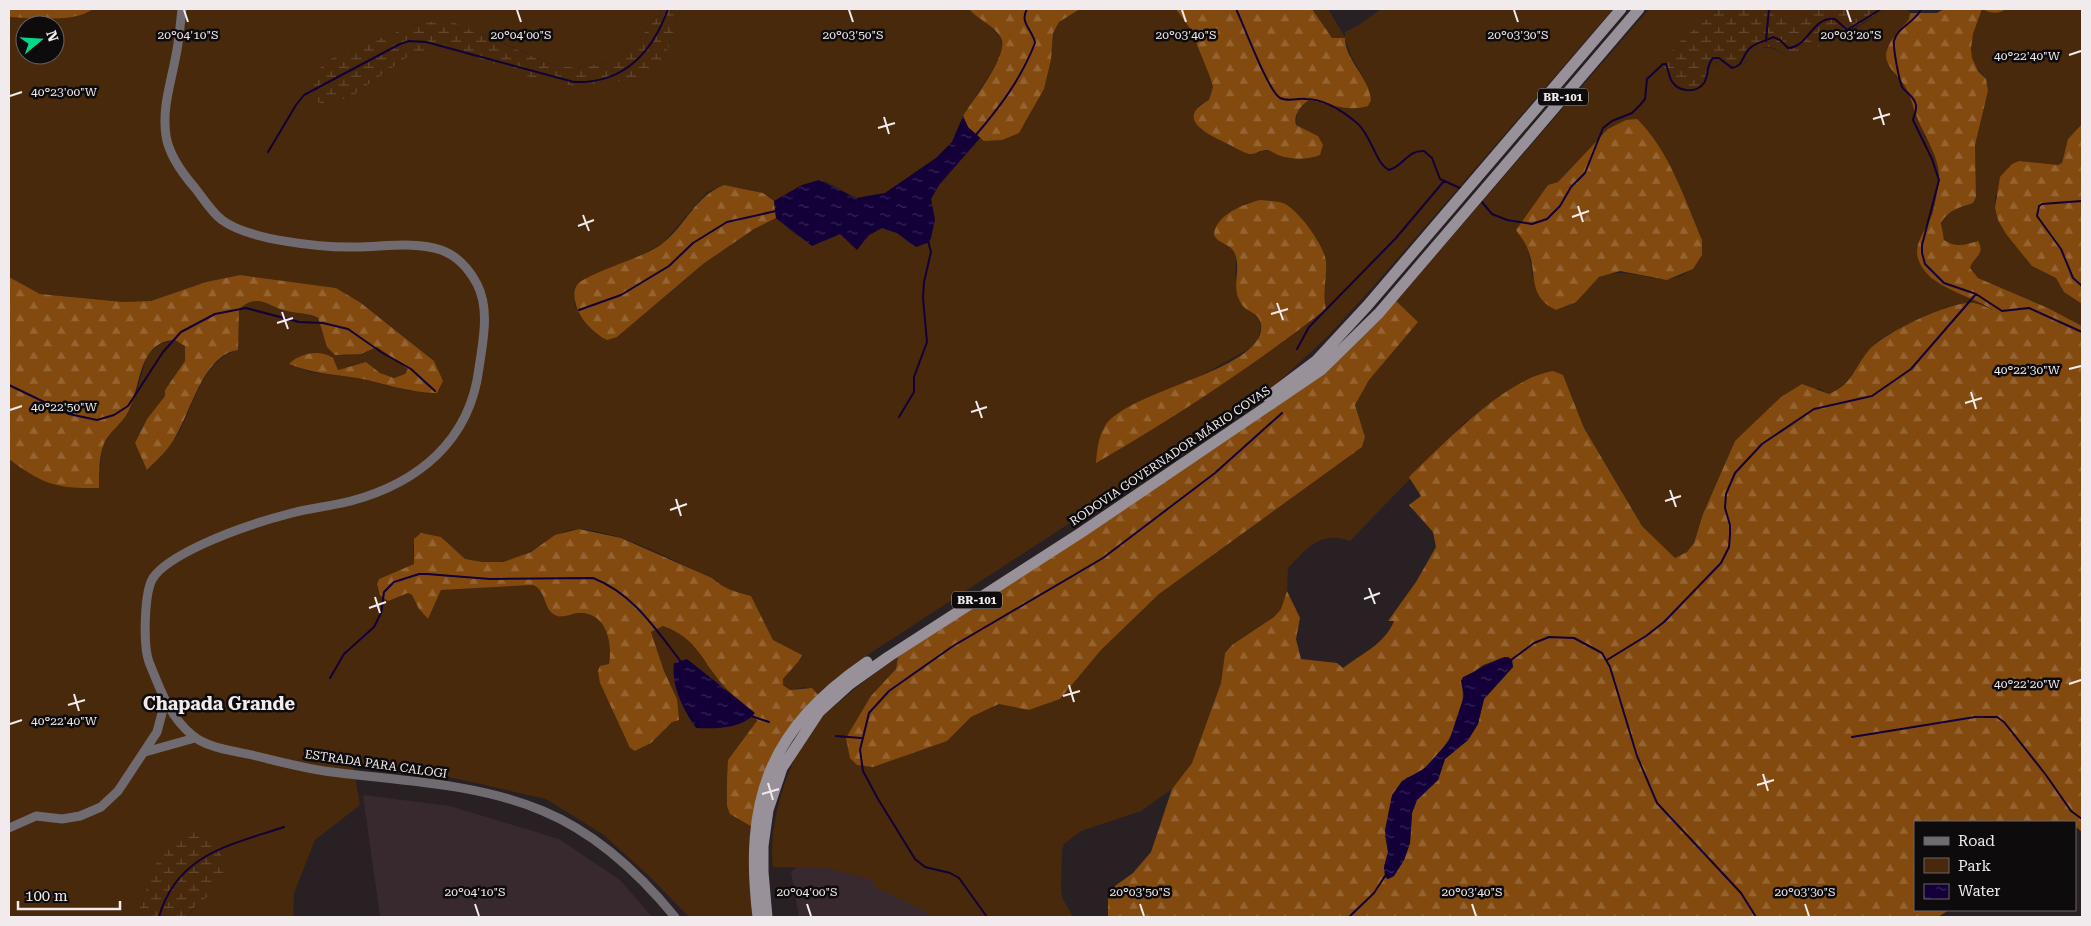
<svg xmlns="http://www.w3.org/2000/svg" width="2091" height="926" font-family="'Roboto Serif',serif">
	<defs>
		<pattern id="forest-firs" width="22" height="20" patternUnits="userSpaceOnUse" patternTransform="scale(1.25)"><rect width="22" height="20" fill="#834a0f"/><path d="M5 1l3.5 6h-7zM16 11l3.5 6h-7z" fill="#956432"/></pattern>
		<pattern id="wetland-marsh" width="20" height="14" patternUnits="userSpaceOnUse" patternTransform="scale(1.25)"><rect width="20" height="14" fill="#48290c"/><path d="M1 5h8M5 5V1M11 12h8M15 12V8" fill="none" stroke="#634830"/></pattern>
		<pattern id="water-ripples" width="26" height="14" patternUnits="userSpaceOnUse" patternTransform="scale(1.25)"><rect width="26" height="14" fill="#140039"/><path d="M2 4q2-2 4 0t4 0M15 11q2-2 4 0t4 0" fill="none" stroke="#372556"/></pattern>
	</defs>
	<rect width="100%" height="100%" fill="#282023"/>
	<path fill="#38292e" d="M363 795 450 806 559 839 620 880 652 917H380Z
		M862 805 994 917H799L791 872Z"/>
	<path fill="#48290c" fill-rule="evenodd" d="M93 9H660L659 14 637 42 615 61 577 68 553 65 485 35 421 23 338 54 329 59 352 96 413 53 451 47 474 57 645 78 659 69 669 46 680 9H969L990 25 1001 39 1003 48 999 60 963 116 952 142 936 158 885 193 856 198 825 181 802 185 774 201 763 193 724 185 707 192 663 243 625 264 574 302 580 316 599 336 617 337 703 264 754 229 776 218C799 238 810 250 840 234L864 242 869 235 882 228 897 233 911 244 935 220 931 199 939 185 980 138 984 141 1024 125 1044 89 1051 60 1053 33 1059 22 1080 9H1176L1191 30 1210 77 1213 87 1209 100 1198 106 1200 129 1250 154 1269 150 1290 158H1311L1320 155 1318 136 1296 125 1297 112 1309 100 1332 106 1366 82 1351 56 1345 38H1332L1312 9H1328L1345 37V32L1359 25 1381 9H1613L1372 288 1328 336 1274 386 1148 472 863 658 836 678 819 696 806 687 790 690 783 685V679L798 662 782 645 773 640 751 596C736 592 724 589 712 578 671 560 626 533 580 529 566 528 554 538 542 545 521 558 491 569 466 560 457 556 447 544 441 537L413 545 414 564 379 579 377 584 380 595 396 598 408 593 412 595 419 609 428 619 441 590 533 585 541 590 560 617C569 615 579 612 588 614 609 616 612 648 609 664L604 666 600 683 630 748 635 751 651 743 672 722 677 699 664 671 651 632 663 626C697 638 701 661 723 685 737 700 747 702 757 721L751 732 727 795C727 817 738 818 754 828L757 917H689L651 878 604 835 546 799 427 772 353 764 360 805 315 840 294 893 293 917H186L206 896 156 866 136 917H9V459C42 484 56 489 98 488L102 447 136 394 147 355 160 344 175 340 185 346V361L165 390V396L147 419 135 443 148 470C157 458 170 447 178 434 194 405 201 365 234 351L239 309C258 293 265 305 283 310 295 314 307 312 318 319L323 336 344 356 354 352 361 354 377 347 408 369 405 374 394 378 380 373 366 362 338 370 290 364 310 372 357 378 410 391 438 369 434 361 398 332 361 303 336 288 240 275 206 282 151 301 123 302 40 294 9 277V17L39 18 88 13ZM25 25H55V55H25ZM1260 200 1283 204 1298 214 1325 273 1323 287 1326 309 1098 445 1150 397 1195 379 1256 345C1261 326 1267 320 1247 309 1243 299 1238 289 1236 279 1233 266 1244 247 1221 243L1244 204Z
		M1649 9H1718L1674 48 1663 65 1708 77 1710 69 1719 61 1731 66 1744 64C1757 46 1766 43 1786 55L1855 29 1885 9H1907L1910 13 1909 19 1887 48 1889 67 1907 89 1924 136 1933 149 1937 161 1939 178 1933 214 1960 293 1998 312C1987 309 1973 304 1961 304 1948 303 1884 334 1875 344 1857 364 1854 383 1829 394L1818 388 1735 441 1703 514 1694 543 1687 552 1675 558 1642 526 1584 428 1563 375 1465 422 1350 541C1321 530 1307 548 1288 568L1287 591 1281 609 1274 617 1232 645 1225 653 1221 683 1192 763 1172 789 1141 811 1081 831 1064 844 1062 851 1061 889 1062 897 1073 917H929L925 911 873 886V880L828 868 773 867C767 823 789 757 817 722 822 715 830 710 837 704 857 687 876 672 898 657L896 669 885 682 905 755 947 741 971 717 1000 704 1029 710 1060 699 1101 650 1159 594 1362 447 1365 437 1355 405 1369 380 1390 354 1396 301ZM1597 140 1664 156 1695 223 1702 255C1673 303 1639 262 1602 276 1592 280 1585 293 1577 300 1571 305 1563 307 1556 310L1533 278 1528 249 1547 186 1558 182Z
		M1781 9H1812L1790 23 1781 17Z
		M1982 9 2004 11 2006 9H2082V124L2068 139 2062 163 2058 165 2019 161 1995 197 1998 220 2032 266 2056 278 2064 292 2082 304V326L2048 308 1978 278 1970 268V264L1979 256C1969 251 1960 248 1950 244 1945 242 1943 237 1942 231 1939 211 1958 208 1973 203L1976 197 1975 145 1988 91 1983 74C1961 60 1975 28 1982 9Z"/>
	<path fill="url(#forest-firs)" fill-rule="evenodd" d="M9 9H93C75 23 32 18 9 17Z
		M969 9H1080L1059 22 1053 33 1051 60 1044 89 1019 133 1002 140 984 141 968 127 963 116C972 101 1010 54 1001 38 993 24 978 20 969 9Z
		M1176 9H1312L1332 38H1345C1345 60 1369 77 1371 100L1368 106C1347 112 1329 104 1309 100 1301 106 1293 114 1296 125L1318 136 1323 145 1320 155C1307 160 1292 160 1278 155 1275 154 1271 151 1268 150 1261 149 1255 155 1249 154 1242 152 1234 147 1228 144 1207 134 1174 119 1209 100L1213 87 1210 77 1191 30Z
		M1944 9H2006C1998 15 1990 13 1982 9L1973 34 1971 49 1972 58 1978 71 1986 79 1988 91 1975 145 1976 197 1973 203C1959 208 1949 209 1941 223L1944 240C1956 248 1965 245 1978 241 1986 255 1973 257 1970 268L1978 278 2048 308 2082 326V832L2075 826V822H1915V910H1949L1938 917H1108V898L1115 886 1133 873 1151 852 1172 789 1192 763 1221 683 1225 653 1232 645 1274 617 1281 609 1287 591 1300 618 1296 639 1301 659 1337 663 1343 668C1361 654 1385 644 1394 621H1388L1416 582 1436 547 1433 532 1409 505 1421 496 1409 477C1443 444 1506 378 1553 371L1563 375 1584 428 1642 526 1675 558 1687 552 1694 543 1703 514 1735 441 1781 397 1802 384 1829 394C1855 382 1852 370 1869 350 1884 333 1945 304 1968 303 1976 302 1985 307 1993 310 1974 297 1934 288 1922 267 1909 247 1925 233 1932 215 1935 207 1938 186 1939 177 1939 155 1924 137 1917 117 1913 108 1911 97 1906 88 1900 76 1882 66 1887 50 1890 39 1902 28 1909 19L1910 13H1937ZM1505 657H1509L1513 667 1484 699 1478 724 1468 740 1445 759 1438 780 1417 800 1412 813 1410 843 1404 860 1394 876 1388 879 1384 867 1388 852 1385 836 1406 778C1438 768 1471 715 1461 681L1483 665Z
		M1637 119C1669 150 1685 200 1702 240V255L1693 269 1667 280 1620 271 1599 277 1576 302 1556 310C1527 296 1538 275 1528 250 1526 243 1520 236 1516 230L1548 185 1558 182 1608 129 1626 120Z
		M2082 124V304L2064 292 2056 278 2032 266 2006 234 1998 220 1995 208 2000 177 2012 164 2019 161 2058 165 2062 163 2068 139Z
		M724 185 763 193 774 201 776 218 754 229 703 264 617 337 607 340C596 335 583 322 578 311 575 302 572 293 577 285 586 273 645 258 663 243 686 225 695 196 724 185Z
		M1260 200C1267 201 1277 201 1283 203 1298 209 1325 246 1326 262 1327 279 1322 292 1326 309 1253 366 1176 417 1096 463 1097 450 1098 438 1105 426 1127 390 1268 370 1261 324 1259 313 1249 313 1243 306 1229 288 1242 272 1235 254 1231 243 1219 245 1214 235 1215 215 1244 204 1260 200Z
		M240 275 336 288 361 303 434 361 443 381 437 393C409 393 384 383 357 378 333 374 313 374 289 364 300 353 320 349 333 358L338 370 366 362 380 373 394 378 405 374 408 369 377 347 361 354 335 355 327 347 318 318C307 312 295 314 283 310 266 305 258 293 239 309L238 350C204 355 192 408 177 434 170 448 158 459 147 470L135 443 147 419 165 396V390L185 361V346L175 340C137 342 142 386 128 412 122 424 108 432 103 446 99 458 99 475 99 488 56 489 42 484 9 459V277L40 294 123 302 151 301 206 282Z
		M1396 301 1418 322 1369 380 1355 405 1365 437 1362 447 1159 594 1101 650 1060 699 1029 710 999 704 971 717 947 741 873 767 857 765 850 758 846 738 871 696 896 669 898 657 1225 440Z
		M579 529 621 538 712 578C724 589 736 592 751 596L773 640 802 655 798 662 783 679V685L790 690 812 688 819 696 800 717 754 828 730 814 727 806V780L728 760 757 721C747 702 736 700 723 685 701 660 697 638 663 626L651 632 664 671 677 699 679 720 672 722 651 743 635 751 630 748 600 683 598 671 600 666 609 664C613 642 606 611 578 613 570 614 562 619 555 615 543 609 547 591 533 585L441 590 428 619 419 609 412 595 408 593 388 601 380 595 377 584 379 579 414 564V539L421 533 441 537 465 559 482 562H503L531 552 555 535Z"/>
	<path fill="url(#wetland-marsh)" d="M660 9H680L669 46 659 69 645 78 575 86 521 75 451 47 413 53 352 96 336 102 324 104 315 101 309 88C314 73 324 62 338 54L421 23 448 20 553 65 577 68 615 61 637 42 659 14Z
		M1718 9H1781V17L1790 23 1812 9H1885C1862 24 1839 36 1815 48 1810 51 1803 56 1797 57 1785 59 1777 45 1765 47 1752 50 1748 62 1738 67L1719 61C1701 71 1711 102 1673 86L1663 65C1675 40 1699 28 1718 9Z
		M190 830C218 845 239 863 211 893 203 901 193 907 186 917H136C148 892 158 834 190 830Z"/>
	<path fill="url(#water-ripples)" d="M963 116 968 127 980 138 939 185 931 199 935 220 930 242 916 247 897 233 882 228 869 235 857 250 840 234 812 246 776 218 774 201 802 185 819 180 856 198 885 193 936 158 952 142Z
		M1505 657 1512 659 1513 667 1484 699 1478 724 1468 740 1445 759 1438 780 1417 800 1412 813 1410 843 1404 860 1394 876 1388 879 1385 877 1384 867 1388 852 1385 830 1392 795 1402 781 1424 769 1449 741 1464 696 1461 681 1463 677C1478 671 1489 662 1505 657Z
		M687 659 755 713C742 729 716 729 696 728 683 709 671 686 674 663Z"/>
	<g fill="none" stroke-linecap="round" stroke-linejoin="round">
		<path stroke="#140039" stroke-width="2" d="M1236 9C1244 25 1268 91 1280 98 1288 102 1298 98 1306 99 1325 99 1344 112 1357 123 1372 136 1375 163 1389 170 1404 166 1407 150 1424 151L1432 158 1440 179 1462 189
			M1921 9C1916 22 1897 27 1894 41 1893 48 1899 80 1902 87 1907 94 1914 96 1916 105 1917 110 1914 115 1913 120L1932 159 1939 180 1922 245V253L1925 264 1944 283 1976 294 2002 311 2029 308 2082 332
			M1766 41 1769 9
			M975 136C1000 107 1021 79 1035 43 1033 30 1019 23 1027 9
			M268 152 296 105 304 95 400 44 409 41 426 42 574 82C624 84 652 53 668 9
			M1481 201 1492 214 1507 220 1532 224 1547 219 1560 206 1571 187 1585 173 1603 128 1612 121 1632 113 1640 105 1645 99 1647 79 1663 64H1666C1668 69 1669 75 1671 80 1677 92 1696 94 1704 83 1709 75 1706 65 1713 58H1719L1732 68C1744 66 1742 55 1750 48 1755 43 1766 41 1773 37L1780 40 1788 48C1809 47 1812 16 1835 19L1847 30 1881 9
			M2082 201 2042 204 2039 206 2037 216 2061 249 2073 278 2082 286
			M579 310 621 295 669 266 693 243 727 222 776 211
			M1297 349 1309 327 1396 238 1444 181
			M9 385 69 414 97 420 114 415 128 406 163 352 181 332 215 314 246 308 299 322 323 323 348 329 381 352 411 369 435 391
			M899 417 914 392V377L927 342 923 298 924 282 931 252 928 241
			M1511 660 1534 643 1549 637 1574 638 1602 653 1610 667 1637 756 1657 803 1741 893 1756 917
			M1607 660 1646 636 1664 622 1721 563 1729 547 1730 535V525L1725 508 1726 494 1735 473 1762 444 1814 409 1872 396 1911 369 1976 294
			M330 678 344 654 374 627 381 613 384 592 394 582 419 574H427L490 579 593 578C634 594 656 630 682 663
			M751 716 769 722
			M836 736 861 738
			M1852 737 1975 717H1997L2004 722 2046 775 2071 811 2082 819
			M159 917C177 854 230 845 284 827
			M987 917 959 878 950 873 925 867 915 859 878 799 863 771 860 750 869 713 889 691 953 646 1103 558 1215 473 1282 413
			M1349 917 1374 893 1385 876"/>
		<path stroke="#6f6b70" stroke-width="9" d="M182 9C180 26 179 43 175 60 170 86 162 109 166 136 169 155 182 173 195 188 203 198 212 213 222 220 248 240 323 248 356 247 383 247 415 241 441 250 458 256 469 269 477 284 490 309 483 341 479 368 470 441 418 483 351 501 331 506 311 508 292 513 261 521 231 531 203 544 188 551 162 564 153 578 144 592 143 646 149 662 160 689 169 716 192 735 208 749 236 751 256 756 281 762 307 769 332 772 402 781 477 783 543 811 596 833 639 873 675 917
			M145 752 195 738
			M9 828 36 816 62 819 80 816 101 807 118 791 157 732 165 702"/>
		<path stroke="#989199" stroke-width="11" d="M1268 397 1316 361 1367 306 1621 9
			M758 917C744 801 768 730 867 662
			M767 917 763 872V846L768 810 782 768 819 712 850 684 888 657 1082 532 1321 370 1379 313 1639 9"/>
	</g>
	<path fill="none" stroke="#f1ebed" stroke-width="2" d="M184 10 188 22M517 10 521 22M849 10 853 22M1182 10 1186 22M1514 10 1518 22M1847 10 1851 22M2069 55 2081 51M10 96 22 92M1879 108 1884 125M884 117 889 134M1873 119 1890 114M878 128 895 123M1578 206 1583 222M583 215 589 231M1572 217 1589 211M578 226 594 220M1277 303 1283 320M282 312 288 329M1271 314 1288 309M277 323 293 318M2069 369 2081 366M1971 392 1976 409M976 401 982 418M1965 403 1982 398M10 410 22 406M971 412 987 407M1670 490 1676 507M676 499 681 516M1665 501 1681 496M670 510 687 504M1369 588 1375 604M375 597 380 613M1364 599 1380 593M369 608 386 602M2069 684 2081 680M1069 685 1074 702M74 694 79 711M1063 696 1080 691M68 705 85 700M10 724 22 720M1763 774 1768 791M768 783 773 800M1757 785 1774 780M762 794 779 789M475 904 479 916M807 904 811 916M1140 904 1144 916M1472 904 1476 916M1805 904 1809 916"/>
	<g text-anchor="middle" stroke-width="5" stroke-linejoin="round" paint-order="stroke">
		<g fill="#0e0b0c" stroke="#ada8aa" stroke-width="1">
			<rect x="1538" y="88.5" width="50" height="17" rx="4"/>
			<rect x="952" y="591.5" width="50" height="17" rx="4"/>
		</g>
		<g font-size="11" font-weight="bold" fill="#f1ebed">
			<text x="1563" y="101">BR-101</text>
			<text x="977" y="604">BR-101</text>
		</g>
		<g font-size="12" fill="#f1ebed" stroke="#0e0b0c">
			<text transform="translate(1170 456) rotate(-34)" y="4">RODOVIA GOVERNADOR MÁRIO COVAS</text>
			<text transform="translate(376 764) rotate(8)" y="4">ESTRADA PARA CALOGI</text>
		</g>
		<g font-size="18" font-weight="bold" fill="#f1ebed" stroke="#0e0b0c">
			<text x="219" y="710">Chapada Grande</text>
		</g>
	</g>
	<g font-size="12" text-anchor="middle" fill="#f1ebed" stroke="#0e0b0c" stroke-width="5" stroke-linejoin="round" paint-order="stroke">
		<text x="188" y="39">20°04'10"S</text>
		<text x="521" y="39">20°04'00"S</text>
		<text x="853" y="39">20°03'50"S</text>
		<text x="1186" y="39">20°03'40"S</text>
		<text x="1518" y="39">20°03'30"S</text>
		<text x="1851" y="39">20°03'20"S</text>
		<text x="2027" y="60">40°22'40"W</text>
		<text x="64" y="96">40°23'00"W</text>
		<text x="2027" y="374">40°22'30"W</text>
		<text x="64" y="411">40°22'50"W</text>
		<text x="2027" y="688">40°22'20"W</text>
		<text x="64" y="725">40°22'40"W</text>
		<text x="475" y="896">20°04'10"S</text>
		<text x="807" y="896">20°04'00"S</text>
		<text x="1140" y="896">20°03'50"S</text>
		<text x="1472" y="896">20°03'40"S</text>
		<text x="1805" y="896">20°03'30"S</text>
	</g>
	<rect width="2091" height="926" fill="none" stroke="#f1ebed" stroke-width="20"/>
	<rect x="1914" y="821" width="162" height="90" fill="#0e0b0c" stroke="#696566"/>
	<rect x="1924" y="837" width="25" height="8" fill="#6f6b70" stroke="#696566"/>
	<text x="1958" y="846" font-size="15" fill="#f1ebed">Road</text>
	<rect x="1924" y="858" width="25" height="15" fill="#48290c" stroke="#696566"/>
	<text x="1958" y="871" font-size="15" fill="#f1ebed">Park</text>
	<rect x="1924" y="884" width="25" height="15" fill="url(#water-ripples)" stroke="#696566"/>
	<text x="1958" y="896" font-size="15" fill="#f1ebed">Water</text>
	<g transform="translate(40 40) rotate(72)"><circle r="24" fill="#0e0b0c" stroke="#696566"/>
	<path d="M0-4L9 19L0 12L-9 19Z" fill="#02d98b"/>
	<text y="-8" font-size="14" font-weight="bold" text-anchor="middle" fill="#f1ebed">N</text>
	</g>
	<path d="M18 901v8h102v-8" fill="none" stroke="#f1ebed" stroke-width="2.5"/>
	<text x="25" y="901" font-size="15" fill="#f1ebed" stroke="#0e0b0c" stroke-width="4" paint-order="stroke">100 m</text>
</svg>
